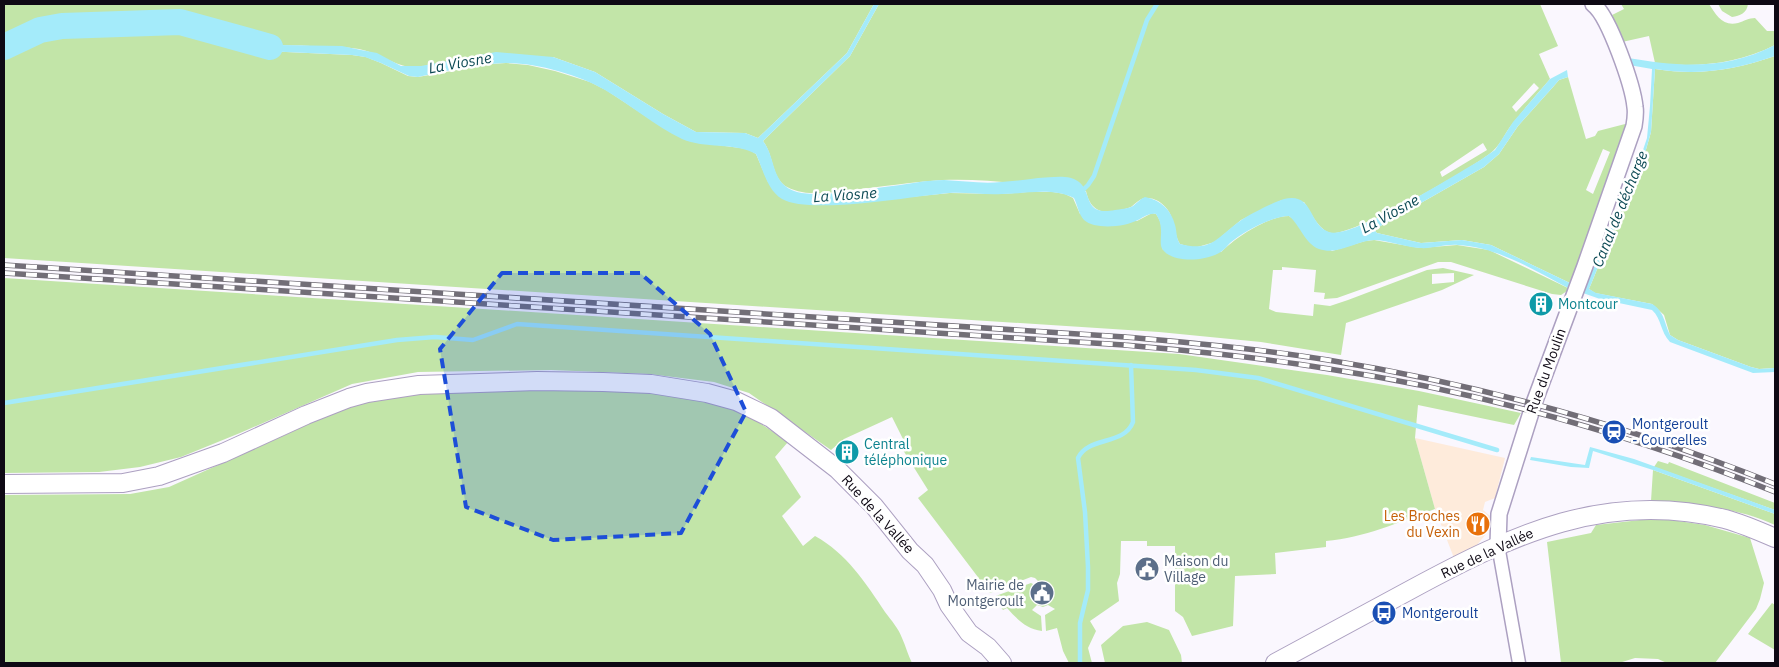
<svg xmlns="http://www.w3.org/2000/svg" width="1779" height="667" font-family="'IBM Plex Sans',sans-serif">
	<rect width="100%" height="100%" fill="#faf7fe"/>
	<path fill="#feebdb" d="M1415 438 1505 458 1495 498 1485 502 1483 510 1490 516 1486 534 1477 545 1454 558 1435 509Z"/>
	<path fill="#c2e5a8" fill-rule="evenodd" d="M4 4H874L847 53 758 138 745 133 696 132 663 114 595 72 553 57 409 67C392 64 378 53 359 49 333 45 307 47 282 45 266 44 252 38 237 33L235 42 264 51 352 55 366 57 381 63 408 76 418 77 491 64 506 63 528 65 555 71 590 82 606 90 650 119 702 143 748 149 756 154 768 182 828 205 950 193 1002 194 1027 192H1053L1065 194 1073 198 1080 214 1137 221 1152 213 1156 214C1166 228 1159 236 1163 250L1221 252C1236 237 1268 216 1289 216L1296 221 1306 237 1332 251 1365 241 1374 240 1420 248 1457 245 1489 250 1570 289 1561 295 1552 294 1451 262H1438L1337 298 1324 299 1325 293 1314 292 1316 270 1282 267V270H1273L1269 309 1276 312 1313 316 1314 304 1330 306 1348 300 1427 270 1443 268 1474 275 1442 290 1346 323 1341 355 1261 342 1159 332 4 258ZM1454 273V282L1432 284V274Z
		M879 4H1540L1558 46 1539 54 1550 79C1538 93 1525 108 1513 123 1506 131 1501 144 1493 151 1476 167 1351 237 1331 233 1319 231 1310 211 1304 202L1282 200 1241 220 1215 242 1194 248 1180 244C1172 231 1176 214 1161 203 1156 199 1146 196 1140 200 1136 202 1134 205 1131 207 1110 215 1091 216 1086 191 1039 186 989 178 942 180 911 182 881 187 851 190 830 193 807 197 787 187 771 178 774 155 763 141L850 56ZM1534 83 1539 88 1516 112 1512 107ZM1483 143 1487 150 1442 177 1440 172Z
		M1621 4H1709C1716 15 1723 27 1738 23 1744 21 1749 18 1755 18L1767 31H1775V45C1738 64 1696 68 1655 63L1649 36 1622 42 1612 15 1624 9Z
		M1718 4H1748C1747 13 1740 16 1732 17L1722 11Z
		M1775 56V368L1759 369 1751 367 1678 340 1670 335 1664 315 1652 304 1595 293 1589 289 1645 153 1651 132 1655 69C1699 76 1734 70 1775 56Z
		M1568 77 1586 139 1595 136 1598 131 1629 123 1572 284 1491 245 1462 240 1421 243 1377 233 1375 231 1377 228 1484 167 1499 154 1518 126 1553 87 1559 80ZM1603 149 1610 152 1593 194 1586 190Z
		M4 278 1179 354 1327 375 1419 391 1521 413 1514 425 1418 405 1415 438 1435 509C1399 522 1364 538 1326 541V547L1275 553 1276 574 1235 576 1233 626 1192 636 1183 617 1175 611V546H1147V541H1121L1120 574 1117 583 1119 601 1090 621 1096 631 1088 648 1092 663H1069L1063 651 1057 628 1046 631 1045 615 1055 609 1048 605 1043 607 1037 605 1032 610 1041 616 1042 631C1026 629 1017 619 1007 608L1003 610 993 597 1031 583 1035 585 1039 582 1035 578 1031 577 990 593 918 498 928 490 898 442 903 439 892 417 844 439 831 450 749 393 714 382 649 374 551 370 418 372 352 384 240 433 181 457 140 467 99 472 4 473Z
		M543 390C602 392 676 388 732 408 748 414 773 432 788 442L775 457 801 497 782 516 803 546 815 536C846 553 866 583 885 612 891 620 899 629 902 638 906 647 908 655 912 663H4V495L130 494 169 487 285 435 338 410 372 400 429 392Z
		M1658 461 1668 464 1669 462 1775 503V510L1654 467Z
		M1653 470 1775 514V525C1736 507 1694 504 1651 501Z
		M1658 518 1705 525 1750 538 1764 583 1760 599 1756 609 1715 663H1667L1658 659 1635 658 1619 663H1561L1547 542 1591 533 1596 525Z
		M1772 603 1775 605V650L1748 634Z
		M1147 622 1169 630 1181 655 1182 663H1105L1101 645 1123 626Z"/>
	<path fill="#a4ebfa" d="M874 4H879L850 56 763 141C777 159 770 184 797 192 822 198 866 189 892 186 909 184 927 180 944 180 963 181 983 184 1001 182 1022 181 1045 176 1065 177 1099 180 1076 218 1115 210 1120 209 1128 209 1133 206 1137 203 1140 199 1145 197 1161 200 1171 210 1175 225 1177 232 1176 238 1180 244 1212 252 1216 238 1240 221 1248 215 1274 202 1284 199 1314 192 1308 225 1329 232 1351 240 1455 175 1479 161L1495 150 1513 122 1550 79 1567 70 1568 77 1559 80 1553 87 1518 126 1499 154 1484 167 1377 228 1375 231 1377 233 1421 243 1462 240 1491 245 1572 284 1570 289C1535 271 1498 247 1458 245 1445 244 1432 249 1420 248 1405 247 1390 241 1375 240 1356 240 1339 256 1319 249 1305 244 1300 225 1289 216 1272 216 1243 232 1230 243 1227 246 1225 249 1222 251 1209 261 1174 264 1163 250 1157 243 1166 229 1156 214 1149 213 1144 217 1138 220 1125 227 1095 230 1084 220 1079 215 1077 204 1074 198 1051 187 1026 194 1002 194 984 195 967 192 949 193 914 196 810 215 782 199 767 190 763 169 756 154 734 142 705 149 682 139 655 126 631 105 605 90 580 75 534 62 504 63 475 64 445 71 418 77L409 76 381 63 365 57 352 55 264 51 235 42 237 33 263 42 280 45 342 46 361 50 377 53 401 66H421L496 52 553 57 595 72 663 114 696 132 745 133 758 138 847 53Z
		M1775 45V56C1734 70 1699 76 1655 69L1651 132 1645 153 1589 289 1596 293 1652 304C1664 311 1664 322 1670 335L1678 340 1751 367 1759 369 1775 368V372L1753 373 1670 342C1660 332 1662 319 1652 310L1600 299 1583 293 1639 162 1647 138 1650 106 1652 69 1629 65 1628 58C1681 67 1726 70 1775 45Z
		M1590 447 1634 459 1756 503 1775 510V514L1653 470 1593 451 1589 468 1571 467 1530 460 1531 457 1585 465Z"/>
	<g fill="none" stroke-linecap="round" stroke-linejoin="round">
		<path stroke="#a4ebfa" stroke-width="4.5" d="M1082 191 1088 185 1094 176 1147 20 1157 4
			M4 403 397 340 435 337 473 340 517 324 1196 370 1258 378 1497 450
			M1080 663V623L1088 590V567L1085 512 1078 458C1088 436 1124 446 1133 422L1131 365"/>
		<path stroke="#a4ebfa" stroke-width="26" d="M4 47 40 30 62 26 180 22 270 47"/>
		<defs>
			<path id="minor" d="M1498 545 1519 663"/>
			<path id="tertiary" d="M1498 545 1499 514 1534 403 1585 266 1634 126C1635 120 1636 113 1635 107 1633 86 1609 16 1593 4"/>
			<path id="secondary" d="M4 484 123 483 159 476 223 453 306 415 349 398 367 393 419 385 537 381 603 382 651 384 707 393 736 401 771 418 837 469 874 506 910 551 925 565 942 590 949 605 969 633 988 647 1002 663
				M1275 663C1320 639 1366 614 1412 589 1514 534 1606 490 1725 519 1743 524 1759 531 1775 538"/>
		</defs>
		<use href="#minor" stroke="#aca0c1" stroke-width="15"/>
		<use href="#tertiary" stroke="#aca0c1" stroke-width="18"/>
		<use href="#secondary" stroke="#aca0c1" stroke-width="20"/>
		<use href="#minor" stroke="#fff" stroke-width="12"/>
		<use href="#tertiary" stroke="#fff" stroke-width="15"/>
		<use href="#secondary" stroke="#fff" stroke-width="18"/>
		<defs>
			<path id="rail" d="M4 265 1125 337C1192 343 1261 349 1328 360 1481 385 1631 426 1775 484
				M4 273 1124 345C1190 351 1257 357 1323 368 1478 391 1630 434 1775 492"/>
		</defs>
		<use href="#rail" stroke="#726e77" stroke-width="5.5"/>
		<use href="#rail" stroke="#fff" stroke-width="4" stroke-dasharray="11" stroke-linecap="butt"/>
	</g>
	<path fill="#1d4ed8" fill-opacity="0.2" stroke="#1d4ed8" stroke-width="4" stroke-dasharray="10 6" stroke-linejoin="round" d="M502 273H640L710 334 746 412 681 533 553 540 466 507 440 349Z"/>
	<defs>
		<symbol id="building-disc" viewBox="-11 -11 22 22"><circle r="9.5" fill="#0f9aa8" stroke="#fff"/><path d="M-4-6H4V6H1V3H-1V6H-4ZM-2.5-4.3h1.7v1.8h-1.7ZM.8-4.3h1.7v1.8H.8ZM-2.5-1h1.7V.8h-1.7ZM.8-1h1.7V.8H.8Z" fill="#fff"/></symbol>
		<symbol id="station-disc" viewBox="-11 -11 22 22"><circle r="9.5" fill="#1a4fb4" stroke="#fff"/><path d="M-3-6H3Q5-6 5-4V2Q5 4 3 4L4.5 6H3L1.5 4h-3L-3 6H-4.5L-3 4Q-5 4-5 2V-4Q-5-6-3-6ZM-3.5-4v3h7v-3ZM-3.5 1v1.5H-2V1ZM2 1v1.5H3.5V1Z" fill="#fff"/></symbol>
		<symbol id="restaurant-disc" viewBox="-11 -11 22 22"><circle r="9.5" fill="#e8710a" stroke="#fff"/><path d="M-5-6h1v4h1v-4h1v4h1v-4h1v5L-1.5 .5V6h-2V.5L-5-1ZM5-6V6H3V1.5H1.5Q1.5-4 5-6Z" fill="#fff"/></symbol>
		<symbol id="civic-disc" viewBox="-11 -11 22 22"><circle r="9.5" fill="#5c6f8a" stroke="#fff"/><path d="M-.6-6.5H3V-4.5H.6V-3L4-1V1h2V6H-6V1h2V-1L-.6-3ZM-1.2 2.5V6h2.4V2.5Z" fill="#fff"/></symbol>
		<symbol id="bus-disc" viewBox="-11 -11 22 22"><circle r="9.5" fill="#1a4fb4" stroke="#fff"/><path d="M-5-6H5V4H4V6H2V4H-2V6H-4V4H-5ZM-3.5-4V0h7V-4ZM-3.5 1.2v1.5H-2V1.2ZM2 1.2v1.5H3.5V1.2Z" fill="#fff"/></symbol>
	</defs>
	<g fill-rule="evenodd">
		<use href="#building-disc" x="1527" y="290" width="28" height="28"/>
		<use href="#station-disc" x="1600" y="418" width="28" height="28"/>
		<use href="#building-disc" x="833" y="438" width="28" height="28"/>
		<use href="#restaurant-disc" x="1464" y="510" width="28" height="28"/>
		<use href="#civic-disc" x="1133" y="555" width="28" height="28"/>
		<use href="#civic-disc" x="1028" y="579" width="28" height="28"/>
		<use href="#bus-disc" x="1370" y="599" width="28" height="28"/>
	</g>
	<g text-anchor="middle" stroke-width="5" stroke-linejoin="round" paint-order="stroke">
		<g font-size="14" fill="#0d838f" stroke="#fff" text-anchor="start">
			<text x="1558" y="309">Montcour</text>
			<text x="864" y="449">Central<tspan x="864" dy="16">téléphonique</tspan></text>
		</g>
		<g font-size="14" fill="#0e0914" stroke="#fff">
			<text transform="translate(1546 371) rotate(-70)" y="5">Rue du Moulin</text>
			<text transform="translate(878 514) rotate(48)" y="5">Rue de la Vallée</text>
			<text transform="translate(1487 553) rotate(-25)" y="5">Rue de la Vallée</text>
		</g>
		<g font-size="14" fill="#164399" stroke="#fff" text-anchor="start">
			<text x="1632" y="429">Montgeroult<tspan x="1632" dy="16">- Courcelles</tspan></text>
			<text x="1402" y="618">Montgeroult</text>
		</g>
		<g font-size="14" fill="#c56008" stroke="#fff" text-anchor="end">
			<text x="1460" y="521">Les Broches<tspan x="1460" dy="16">du Vexin</tspan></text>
		</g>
		<g font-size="14" fill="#4e5e75" stroke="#fff" text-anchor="start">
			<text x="1164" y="566">Maison du<tspan x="1164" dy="16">Village</tspan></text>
			<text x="1024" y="590" text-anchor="end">Mairie de<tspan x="1024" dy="16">Montgeroult</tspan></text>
		</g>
		<g font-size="15" font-style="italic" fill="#0c4954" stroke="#fff">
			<text transform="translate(460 63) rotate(-10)" y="5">La Viosne</text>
			<text transform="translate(845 195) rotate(-4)" y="5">La Viosne</text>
			<text transform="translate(1620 209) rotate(-68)" y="5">Canal de décharge</text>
			<text transform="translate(1390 214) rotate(-29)" y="5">La Viosne</text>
		</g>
	</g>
	<rect width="1779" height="667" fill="none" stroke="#0e0914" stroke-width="10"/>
</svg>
